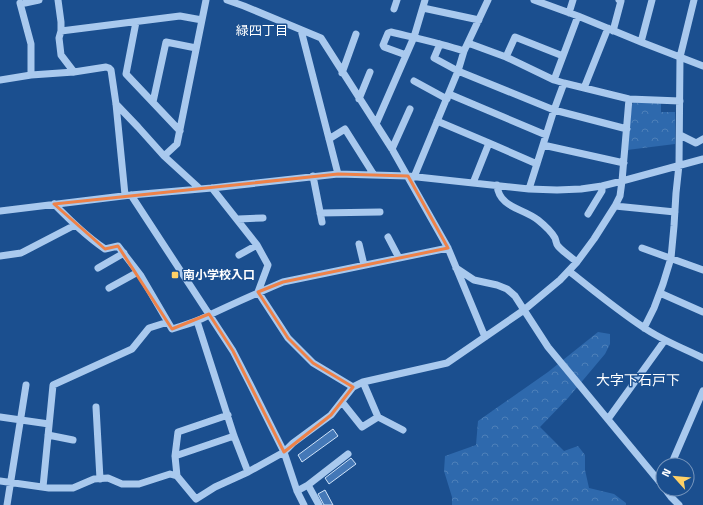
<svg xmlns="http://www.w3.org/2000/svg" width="703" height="505" font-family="'Titillium Web','Noto Sans JP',sans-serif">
	<defs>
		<pattern id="forest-crowns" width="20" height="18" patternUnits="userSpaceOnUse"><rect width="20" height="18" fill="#2e69ad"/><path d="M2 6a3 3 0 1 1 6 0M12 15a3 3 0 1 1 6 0" fill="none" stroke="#4d80b9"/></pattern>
	</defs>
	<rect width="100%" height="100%" fill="#1b4f8f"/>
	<path fill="url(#forest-crowns)" d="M634 102 661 103V112H675V144L627 150 632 105Z
		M598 332 610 334V344L605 354 568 398 540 427 564 451 578 446 585 455V470L589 488 614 494 626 503V505H452V497L444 471 445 456 476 445 478 421 548 372Z"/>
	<path fill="#4478b7" stroke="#cfe3fa" d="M333 429 338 436 302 462 298 455Z
		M351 458 356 464 329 484 325 478Z
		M325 490 333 505H324L318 494Z"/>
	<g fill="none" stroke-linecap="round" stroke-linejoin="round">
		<path stroke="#a9c9ee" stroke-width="7" d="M58 0 61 22V31L59 38 61 55 74 72
			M227 0 244 6 321 38 392 149 448 248 485 337
			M534 0 578 16 641 42 703 66
			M20 3 31 44V75
			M25 3 39 0
			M423 8 479 20
			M394 9 397 0
			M569 13 573 0
			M136 22 126 74 180 131
			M301 30 338 174
			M61 31 180 16 202 20
			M613 31 621 1 619 0
			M641 42 652 0
			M468 43 506 57 554 80 564 83 629 99 680 101
			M440 44 434 58 458 71 554 110 627 129
			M406 55 384 47 383 45 388 33 391 32C416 38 440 43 464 51
			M506 57 515 37 563 56
			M342 73 356 34
			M0 80 31 75 74 72 106 67 109 68 111 70 116 104 125 195
			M554 80 578 16
			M414 81 447 99
			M584 88 608 28
			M449 94 546 135
			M359 99 370 72
			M629 99 622 181 620 196 615 206 675 212
			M153 102 166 42 196 48
			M116 104 138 127 164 156 199 188
			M437 121 489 143 473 183
			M376 124 414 37 425 0
			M680 135 696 143 703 139
			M329 139 345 129 374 175
			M489 143 537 164
			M543 145 624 163
			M392 149 410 109
			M164 156 177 144 206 0
			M313 176 322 222
			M414 177 458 71 464 51 488 0
			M497 185C499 208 523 208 538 220 543 224 551 231 555 238 556 240 556 244 558 246 562 251 572 258 577 262
			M212 188 257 245 268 265 258 292 288 338 313 363 353 387
			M529 189 554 110 564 83
			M131 195 233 351 250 384 284 452 297 491 304 505
			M54 204C70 220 86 236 105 249L118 246 141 276 172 329C181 326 192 323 201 319 228 306 255 294 283 282L448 248
			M0 211 131 195 212 188 338 174 408 176 529 189 557 190 581 189 602 186 622 181 703 159
			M320 213 380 212
			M588 214 602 191V186
			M238 219 263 218
			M388 237 399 258
			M359 244 364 265
			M642 248 703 270
			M239 255 257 245
			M0 256 21 253 75 225
			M98 268 124 253
			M456 268 474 280 497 285 507 289 515 296 524 310 548 347 663 486
			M569 271C593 290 617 310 643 327 661 340 683 348 703 358
			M109 288 138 272
			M660 293 703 312
			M197 321 234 436 248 472
			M644 328 654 308 663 284 671 258 674 226 676 193 679 165 680 57 694 0
			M342 402 362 427 378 417 363 382
			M96 407 100 479
			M0 417 49 424
			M378 417 403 430
			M608 419 665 340
			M48 435 73 440
			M175 456 178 432 228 415
			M671 465 703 391
			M177 476 175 456 234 436
			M0 481 49 488H73L94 479 108 478 122 484H139L170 474 177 476 196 499 215 487 248 472 284 452 293 443 331 415 353 387 363 382 447 363 524 310 560 280 577 262 594 239 615 206
			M308 485 348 454
			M43 487 53 385 132 349 149 328 168 322
			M665 489 671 497 679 505
			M297 491 308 485 319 505
			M7 505 26 385"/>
	</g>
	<path fill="none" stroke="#ee8249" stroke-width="3" stroke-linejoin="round" d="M338 174 408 176 448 248 283 282 258 292 288 338 313 363 353 387 331 415 284 452 233 351 209 314 172 329 118 246 105 249 54 204Z"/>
	<rect fill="#ffd166" stroke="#1b4f8f" stroke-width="1.5" x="171" y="271" width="8" height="8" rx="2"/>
	<g text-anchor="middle" stroke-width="3" stroke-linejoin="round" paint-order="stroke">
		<g font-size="12" font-weight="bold" fill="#fff" stroke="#1b4f8f" text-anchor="start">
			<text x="183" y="279">南小学校入口</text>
		</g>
		<g font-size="13" fill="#fff" stroke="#1b4f8f">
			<text x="262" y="35">緑四丁目</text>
		</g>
		<g font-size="14" fill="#fff" stroke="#1b4f8f">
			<text x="638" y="385">大字下石戸下</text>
		</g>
	</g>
	<g transform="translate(675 477) rotate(297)"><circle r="19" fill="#1b4f8f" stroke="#7695bc"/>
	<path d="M0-3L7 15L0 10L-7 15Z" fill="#ffd166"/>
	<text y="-6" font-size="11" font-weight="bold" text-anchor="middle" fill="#ffffff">N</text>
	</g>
</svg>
